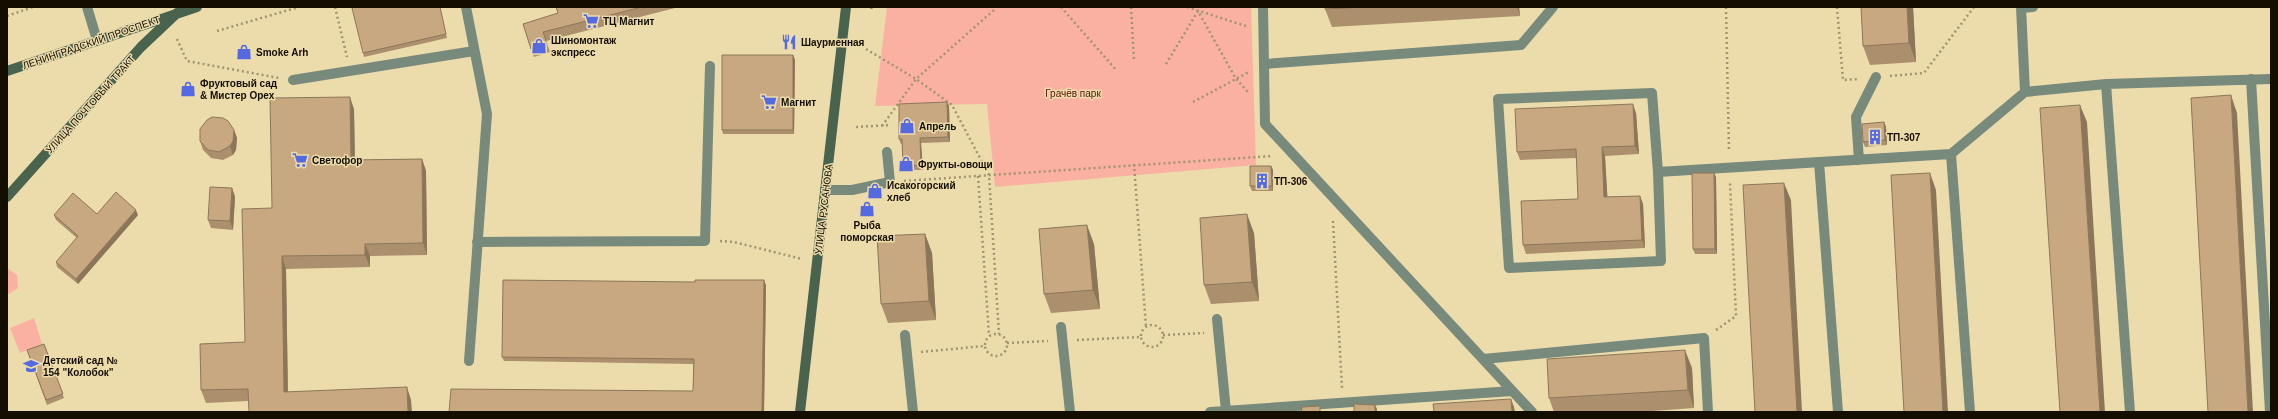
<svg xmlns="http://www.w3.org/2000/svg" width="2278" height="419" font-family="Helvetica,sans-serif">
	<rect width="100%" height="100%" fill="#ecdcac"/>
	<path fill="#fbb1a2" d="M887 7H1251L1256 165 995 187 987 104 875 106Z
		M7 268 17 275 18 288 7 295Z
		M34 318 42 344 20 353 10 328Z"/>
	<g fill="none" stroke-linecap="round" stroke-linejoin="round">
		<path stroke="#a19470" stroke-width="2.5" stroke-dasharray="2 3" stroke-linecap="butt" d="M335 7 347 57
			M1061 7 1117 71
			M1131 7 1134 61
			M1187 7 1249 27
			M1726 7 1729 152
			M1837 7 1843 80 1859 79
			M871 9 872 7
			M7 16 33 7
			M217 31 299 7
			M177 39 187 61 279 78
			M866 49 916 79 952 105 989 175 999 334
			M1166 64 1198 11 1236 79 1249 93
			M1890 76 1924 73 1974 7
			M1193 102 1249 72
			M882 126 916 79 994 10
			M856 127 891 125
			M1134 164 1146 327
			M978 176 989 335
			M904 181 1272 156
			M1333 221 1342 388
			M720 241 734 242 802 259
			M1141 336a11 11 0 1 1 22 0a11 11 0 1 1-22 0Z
			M1716 330 1736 316 1730 183
			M985 345a11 11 0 1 1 22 0a11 11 0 1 1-22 0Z
			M1163 335 1204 333
			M1077 340 1140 337
			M1007 343 1048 341
			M921 352 984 346"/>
		<path stroke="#788a7c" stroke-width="10" d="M87 7 97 40
			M466 7 487 114 469 361
			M1263 7 1265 124 1532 412
			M2021 8 2033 7
			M1264 64 1521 45 1553 7
			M2251 79 2270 412
			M293 80 474 51
			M2106 84 2130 412
			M2025 92 2106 84 2271 79
			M1859 160 1856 117 1876 77
			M1819 162 1838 412
			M1658 172 1652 93 1498 99 1509 268 1661 261 1658 172 1951 154
			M825 190H852L890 182 887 152
			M477 242 705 241 710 66
			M1217 319 1226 411
			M1061 327 1070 412
			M905 335 913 412
			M1483 359 1704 338 1708 412
			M1210 412 1512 391
			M1970 412 1951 154 2025 92 2021 7"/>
		<path stroke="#49634f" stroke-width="10" d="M7 71 197 7
			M7 197 141 47 177 13
			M800 412 846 7"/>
	</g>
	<path fill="#ac906e" d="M440 7 447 38 364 57 363 53Z
		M556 7H679L546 41 550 52 534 57 523 24 558 13Z
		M1325 7H1519L1520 16 1332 27 1325 9Z
		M1913 7 1916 62 1870 65 1863 46Z
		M793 55 795 60 794 134H723L722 130Z
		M947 102 949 106 950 142 921 143 923 170H905L903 166 902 144H901L899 139Z
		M354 109 355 160 422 159 426 171 427 255 370 256V267L286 269 288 392 411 400 248 401 206 403 201 390 245 342 272 208Z
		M1636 113 1639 154 1605 156 1607 197 1640 196 1643 204 1645 248 1526 254 1523 245 1578 199 1577 158 1520 160 1517 152Z
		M1884 122 1886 127 1887 145 1865 147 1863 142Z
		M234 130 237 138 236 150 233 155 223 160 211 158 203 150 200 141Z
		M1271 166 1273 170V191H1252L1250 186Z
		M1716 177 1717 254H1695L1693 249Z
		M232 188 235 197 233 230 211 228 208 220Z
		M97 214 138 215 78 284 57 267 56 262 77 238 56 220 54 215Z
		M1254 233 1259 301 1211 304 1204 285Z
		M925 234 932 253 936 320 888 323 881 304Z
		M1094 244 1100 309 1051 313 1044 294Z
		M766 285 764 412H449L693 391V364L504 361 502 357Z
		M44 344 64 398 47 405 27 350Z
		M1692 368 1694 408 1639 412H1554L1549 398Z"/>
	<path fill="#8c765a" d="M1517 7H1519L1520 16Z
		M1907 7H1913L1916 62 1909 43Z
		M793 55 795 60 794 134 793 130Z
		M2231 95 2237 113 2253 412H2248Z
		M350 97 354 109 355 172 351 160Z
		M947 102 949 106 950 142 948 137Z
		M1633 104 1636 113 1639 154 1635 146Z
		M2080 105 2087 122 2105 412H2100Z
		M1884 122 1886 127 1887 145 1885 140Z
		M234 130 237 138 236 150 233 155 230 146Z
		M920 138 921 143 923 170 921 165Z
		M1602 147 1605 156 1608 206 1604 197Z
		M422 159 426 171 427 255 423 243Z
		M1271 166 1273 170V191L1272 186Z
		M1714 173 1716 177 1717 254 1715 249Z
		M1930 173 1936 190 1948 412H1943Z
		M1784 183 1791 200 1802 412H1797Z
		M232 188 235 197 233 230 230 221Z
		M1640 196 1643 204 1645 248 1642 240Z
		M136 210 138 215 78 284 76 279Z
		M1247 214 1254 233 1259 301 1252 282Z
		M1087 225 1094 244 1100 309 1093 290Z
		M925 234 932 253 936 320 929 301Z
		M365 244 370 256V267L365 255Z
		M282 256 286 269 288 404 284 392Z
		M764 280 766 285 764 412H762Z
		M1685 350 1692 368 1694 408 1688 390Z
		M407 387 411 400 412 412H408Z
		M1511 399 1514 407 1515 412H1512Z
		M1375 405 1377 409V412H1375Z"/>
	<path fill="#c8a880" stroke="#8c765a" d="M355 7H440L446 34 363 53 352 8Z
		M556 7H642L543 32 547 44 531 49 523 24 558 13Z
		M1325 7H1367L1325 9Z
		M1861 7H1907L1909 43 1863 46Z
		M722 55H793V130H722Z
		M2231 95 2248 412H2208L2191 98Z
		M350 97 351 160 422 159 423 243 365 244V255L282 256 284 392 407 387 408 412H249L248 389 201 390 200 344 245 342 242 209 272 208 270 98Z
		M947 102 948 137 920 138 921 165 903 166 902 139H899V104Z
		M1633 104 1635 146 1602 147 1604 197 1640 196 1642 240 1523 245 1521 201 1578 199 1576 149 1517 152 1515 109Z
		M2080 105 2100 412H2060L2040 108Z
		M212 117 223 118 228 121 234 130 233 141 230 146 219 152 208 150 200 141V129L207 120Z
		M1884 122 1885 140 1863 142 1862 124Z
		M1250 166H1271L1272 186H1250Z
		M1692 173H1714L1715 249H1693Z
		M1930 173 1943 412H1904L1891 175Z
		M1784 183 1797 412H1755L1743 185Z
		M210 187 232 188 230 221 208 220Z
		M116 192 136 210 76 279 56 262 78 236 54 215 73 193 97 214Z
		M1247 214 1252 282 1204 285 1200 218Z
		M1087 225 1093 290 1044 294 1039 229Z
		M925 234 929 301 881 304 877 236Z
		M503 280 695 282V280H764L762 412H449L451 389 693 391 694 359 502 357Z
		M44 344 63 394 46 400 27 350Z
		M1685 350 1688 390 1549 398 1547 359Z
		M1511 399 1512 412H1434L1433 404Z
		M1354 404 1375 405V412H1354Z
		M1320 406V412H1301L1302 407Z"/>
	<defs>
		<symbol id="supermarket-bare" viewBox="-9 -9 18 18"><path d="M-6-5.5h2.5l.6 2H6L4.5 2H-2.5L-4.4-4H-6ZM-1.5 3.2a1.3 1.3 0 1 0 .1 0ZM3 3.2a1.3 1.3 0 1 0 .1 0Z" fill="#556ae0" stroke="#ecdcac" stroke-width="2.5" paint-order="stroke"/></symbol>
		<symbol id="restaurant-bare" viewBox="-9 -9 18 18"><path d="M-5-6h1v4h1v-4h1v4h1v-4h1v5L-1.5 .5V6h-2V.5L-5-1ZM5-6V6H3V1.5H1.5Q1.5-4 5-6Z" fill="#556ae0" stroke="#ecdcac" stroke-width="2.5" paint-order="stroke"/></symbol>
		<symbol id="shop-bare" viewBox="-9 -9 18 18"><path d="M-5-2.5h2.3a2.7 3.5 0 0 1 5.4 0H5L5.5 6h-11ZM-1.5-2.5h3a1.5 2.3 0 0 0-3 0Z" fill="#556ae0" stroke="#ecdcac" stroke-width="2.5" paint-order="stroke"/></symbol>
		<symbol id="building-bare" viewBox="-9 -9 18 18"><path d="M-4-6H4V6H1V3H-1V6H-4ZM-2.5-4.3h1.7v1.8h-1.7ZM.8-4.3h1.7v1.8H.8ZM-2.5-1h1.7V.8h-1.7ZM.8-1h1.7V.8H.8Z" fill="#556ae0" stroke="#ecdcac" stroke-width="2.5" paint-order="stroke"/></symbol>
		<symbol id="school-bare" viewBox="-9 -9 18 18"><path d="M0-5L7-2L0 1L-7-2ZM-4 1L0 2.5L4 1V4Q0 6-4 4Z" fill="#556ae0" stroke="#ecdcac" stroke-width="2.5" paint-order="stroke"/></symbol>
	</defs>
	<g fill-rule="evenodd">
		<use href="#supermarket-bare" x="580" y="10" width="22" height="22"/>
		<use href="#restaurant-bare" x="778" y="31" width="22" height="22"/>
		<use href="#shop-bare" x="528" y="35" width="22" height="22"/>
		<use href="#shop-bare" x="233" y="41" width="22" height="22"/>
		<use href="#shop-bare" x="177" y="78" width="22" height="22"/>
		<use href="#supermarket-bare" x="758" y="91" width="22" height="22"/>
		<use href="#shop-bare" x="896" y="115" width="22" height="22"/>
		<use href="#building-bare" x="1864" y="126" width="22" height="22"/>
		<use href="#supermarket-bare" x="289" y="149" width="22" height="22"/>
		<use href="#shop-bare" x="895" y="153" width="22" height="22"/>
		<use href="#building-bare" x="1251" y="170" width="22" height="22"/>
		<use href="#shop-bare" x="864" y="180" width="22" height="22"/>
		<use href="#shop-bare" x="856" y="198" width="22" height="22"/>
		<use href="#school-bare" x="20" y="355" width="22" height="22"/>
	</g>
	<g text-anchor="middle" stroke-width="3" stroke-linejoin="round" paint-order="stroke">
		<g font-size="10" font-weight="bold" fill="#140e00" stroke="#ecdcac" text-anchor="start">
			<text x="603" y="25">ТЦ Магнит</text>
			<text x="551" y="44">Шиномонтаж<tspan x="551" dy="12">экспресс</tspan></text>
			<text x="801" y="46">Шаурменная</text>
			<text x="256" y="56">Smoke Arh</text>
			<text x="200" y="87">Фруктовый сад<tspan x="200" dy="12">&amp; Мистер Орех</tspan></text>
			<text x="781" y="106">Магнит</text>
			<text x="919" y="130">Апрель</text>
			<text x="1887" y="141">ТП-307</text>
			<text x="312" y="164">Светофор</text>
			<text x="918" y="168">Фрукты-овощи</text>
			<text x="1274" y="185">ТП-306</text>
			<text x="887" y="189">Исакогорский<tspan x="887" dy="12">хлеб</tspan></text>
			<text x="867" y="229" text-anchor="middle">Рыба<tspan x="867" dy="12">поморская</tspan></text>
			<text x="43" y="364">Детский сад №<tspan x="43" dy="12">154 "Колобок"</tspan></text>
		</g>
		<g font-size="10" fill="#140e00" stroke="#ecdcac">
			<text transform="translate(91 42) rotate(-19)" y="4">ЛЕНИНГРАДСКИЙ ПРОСПЕКТ</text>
			<text transform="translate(90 104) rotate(-48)" y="4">УЛИЦА ПОЧТОВЫЙ ТРАКТ</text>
			<text transform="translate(823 209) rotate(-83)" y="4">УЛИЦА РУСАНОВА</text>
		</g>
		<g font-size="10" fill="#591206" stroke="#ecdcac">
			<text x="1073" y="97">Грачёв парк</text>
		</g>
	</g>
	<rect width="2278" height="419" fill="none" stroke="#140e00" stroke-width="16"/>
</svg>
